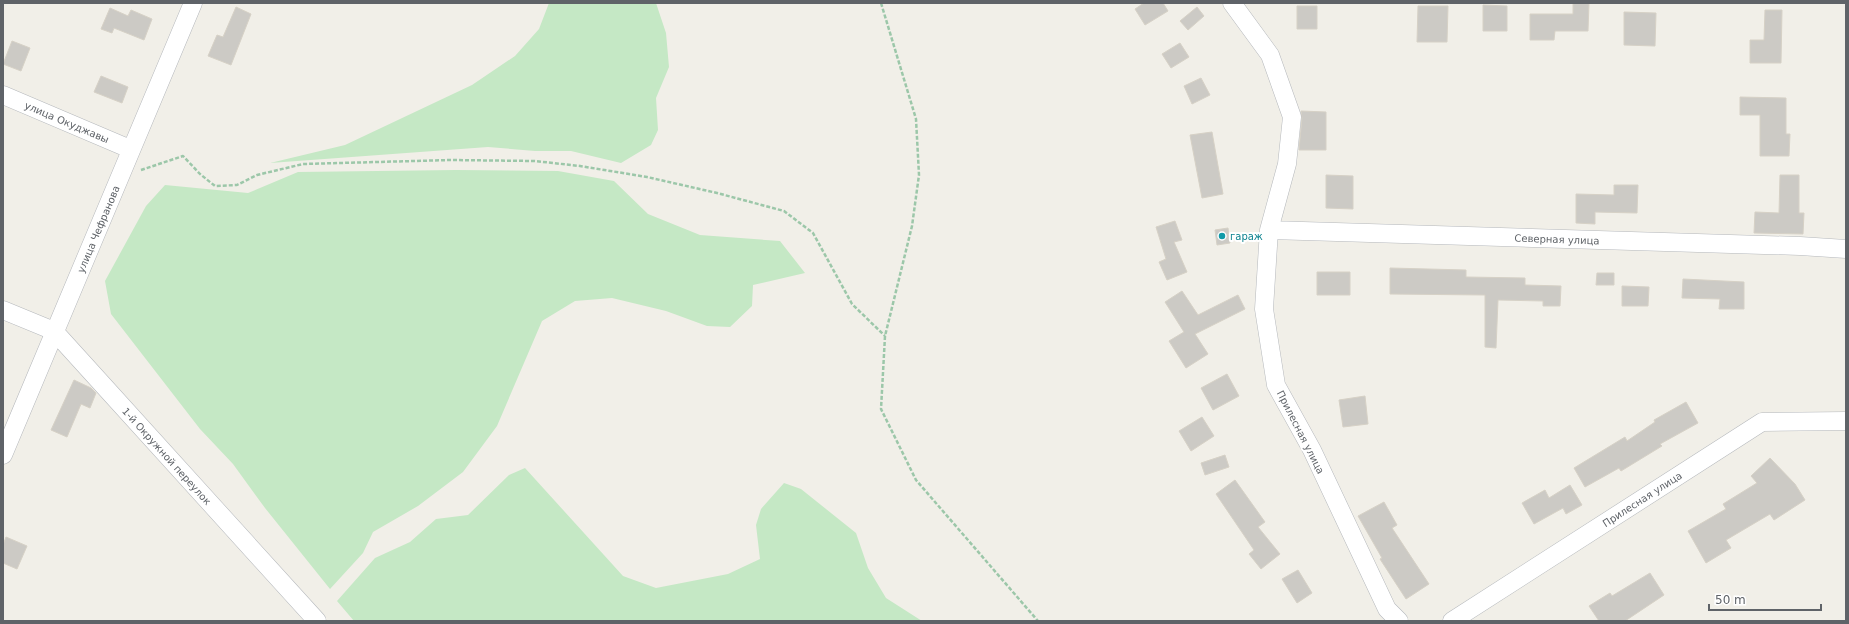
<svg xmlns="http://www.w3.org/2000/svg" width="1849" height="624" font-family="'DejaVu Sans',sans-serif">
	<rect width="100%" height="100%" fill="#f1efe8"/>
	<path fill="#c5e8c5" d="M549 3H656L666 33 669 67 656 98 658 130 651 145 621 163 571 151H535L488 147 270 163 345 145 472 85 515 56 539 29Z
		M456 170 558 171 614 181 648 214 700 235 780 241 805 273 753 285 752 306 730 327 707 326 666 311 612 298 575 301 542 321 497 426 463 472 418 506 373 532 363 553 330 589 265 508 233 464 200 429 111 314 105 281 146 206 165 185 248 193 298 172Z
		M525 468 623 576 656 588 728 574 760 559 756 525 761 509 784 483 801 489 856 533 868 568 886 598 922 621H354L337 601 375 558 410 542 436 519 468 515 509 475Z"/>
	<path fill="#cccac5" stroke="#d6d1c6" d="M1144 3H1163L1168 11 1145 25 1135 9Z
		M1573 3H1589L1588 31H1555L1554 40H1530V14H1573Z
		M1483 5 1507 6V31H1483Z
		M1297 6H1317V29H1297Z
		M1418 6H1448L1447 42H1417Z
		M236 7 251 14 231 65 208 56 217 35 223 37Z
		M1197 7 1204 16 1188 30 1180 21Z
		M110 8 128 16 131 10 152 19 144 40 114 28 112 33 101 29Z
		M1765 10H1782L1781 63H1750V40H1764Z
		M1624 12 1656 13 1655 46 1624 45Z
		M12 41 30 48 21 71 3 64Z
		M1180 43 1189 57 1171 68 1162 54Z
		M101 76 128 87 122 103 94 92Z
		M1201 78 1210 95 1192 104 1184 86Z
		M1740 97 1786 98V134H1790L1789 156H1760V115H1740Z
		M1301 111 1326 112V150H1299L1302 118Z
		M1212 132 1223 194 1202 198 1190 135Z
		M1326 175 1353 176V209L1326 208Z
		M1780 175H1799V213H1804L1803 234 1754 233 1755 212 1779 213Z
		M1614 185H1638L1637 213 1595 212V224L1576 223V194L1614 195Z
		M1175 221 1182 240 1174 242 1187 272 1167 280 1159 262 1166 259 1156 227Z
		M1228 228 1230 243 1217 245 1215 230Z
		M1390 268 1466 270V277L1525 278V285L1561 286 1560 306H1543V301L1498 300 1496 348 1485 347V295L1390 294Z
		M1317 272H1350V295H1317Z
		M1597 273H1614V285H1596Z
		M1683 279 1744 282V309H1719L1720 299 1682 298Z
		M1622 286 1649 287 1648 306H1622Z
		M1182 291 1198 315 1238 295 1245 309 1195 334 1208 354 1186 368 1169 341 1184 332 1165 302Z
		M1227 374 1239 396 1213 410 1201 388Z
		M74 380 91 388 96 393 90 408 81 404 67 437 51 430Z
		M1365 396 1368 424 1343 427 1339 400Z
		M1686 402 1698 423 1660 444 1662 446 1621 471 1619 468 1585 487 1574 468 1625 437 1627 441 1655 422 1654 420Z
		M1202 417 1214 436 1191 451 1179 431Z
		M1225 455 1229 467 1205 475 1201 463Z
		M1770 458 1795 484 1805 500 1774 520 1770 514 1726 540 1731 548 1706 563 1688 531 1726 509 1723 504 1757 483 1751 476Z
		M1235 480 1265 522 1258 527 1280 554 1261 569 1249 554 1254 550 1216 494Z
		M1570 485 1582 505 1566 514 1563 508 1534 524 1522 503 1545 490 1549 498Z
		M1384 502 1397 525 1392 528 1429 584 1406 599 1380 559 1382 558 1358 516Z
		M6 537 27 546 17 569 3 563V545Z
		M1298 570 1312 593 1297 603 1282 579Z
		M1650 573 1664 595 1625 621H1599L1589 606 1610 593 1612 596Z"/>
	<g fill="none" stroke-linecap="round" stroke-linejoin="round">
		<defs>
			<path id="minor" d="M1232 3 1270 55 1292 117 1287 164 1269 230 1264 309 1276 385 1312 450 1387 609 1399 621
				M3 95 130 149
				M1269 230 1800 246 1846 249
				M3 310 54 331 317 621
				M3 455 193 3
				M1452 621 1762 422 1846 421"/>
		</defs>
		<use href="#minor" stroke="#b5b8bc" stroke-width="19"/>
		<path stroke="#9cc7a9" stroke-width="2.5" stroke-dasharray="4 2" stroke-linecap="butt" d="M881 3 916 119 919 175 912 226 885 336 881 409 916 480 1038 621
			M141 170 183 156 200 174 215 186 237 185 257 175 303 164 451 160 535 161 580 166 647 177 717 193 784 211 813 233 852 304 885 336"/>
		<use href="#minor" stroke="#fff" stroke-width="18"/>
	</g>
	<circle fill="#0f9aa8" stroke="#fff" stroke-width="1.5" cx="1222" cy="236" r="4"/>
	<g text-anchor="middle" stroke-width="4" stroke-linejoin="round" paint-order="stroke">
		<g font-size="10" fill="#5f6368" stroke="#fff">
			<text transform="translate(67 122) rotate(23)" y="4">улица Окуджавы</text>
			<text transform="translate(98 229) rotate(-67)" y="4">улица Чефранова</text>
			<text transform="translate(1557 239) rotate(2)" y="4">Северная улица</text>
			<text transform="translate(1301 432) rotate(63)" y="4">Прилесная улица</text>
			<text transform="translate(167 456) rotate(48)" y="4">1-й Окружной переулок</text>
			<text transform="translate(1642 499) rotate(-33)" y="4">Прилесная улица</text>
		</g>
		<g font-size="10" fill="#0d838f" stroke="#fff" text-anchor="start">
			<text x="1230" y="240">гараж</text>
		</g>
	</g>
	<rect width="1849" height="624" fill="none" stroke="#5f6368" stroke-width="8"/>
	<path d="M1709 604v6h112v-6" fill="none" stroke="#5f6368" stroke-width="2"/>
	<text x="1715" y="604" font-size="12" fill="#5f6368" stroke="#ffffff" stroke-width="3" paint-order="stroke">50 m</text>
</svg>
